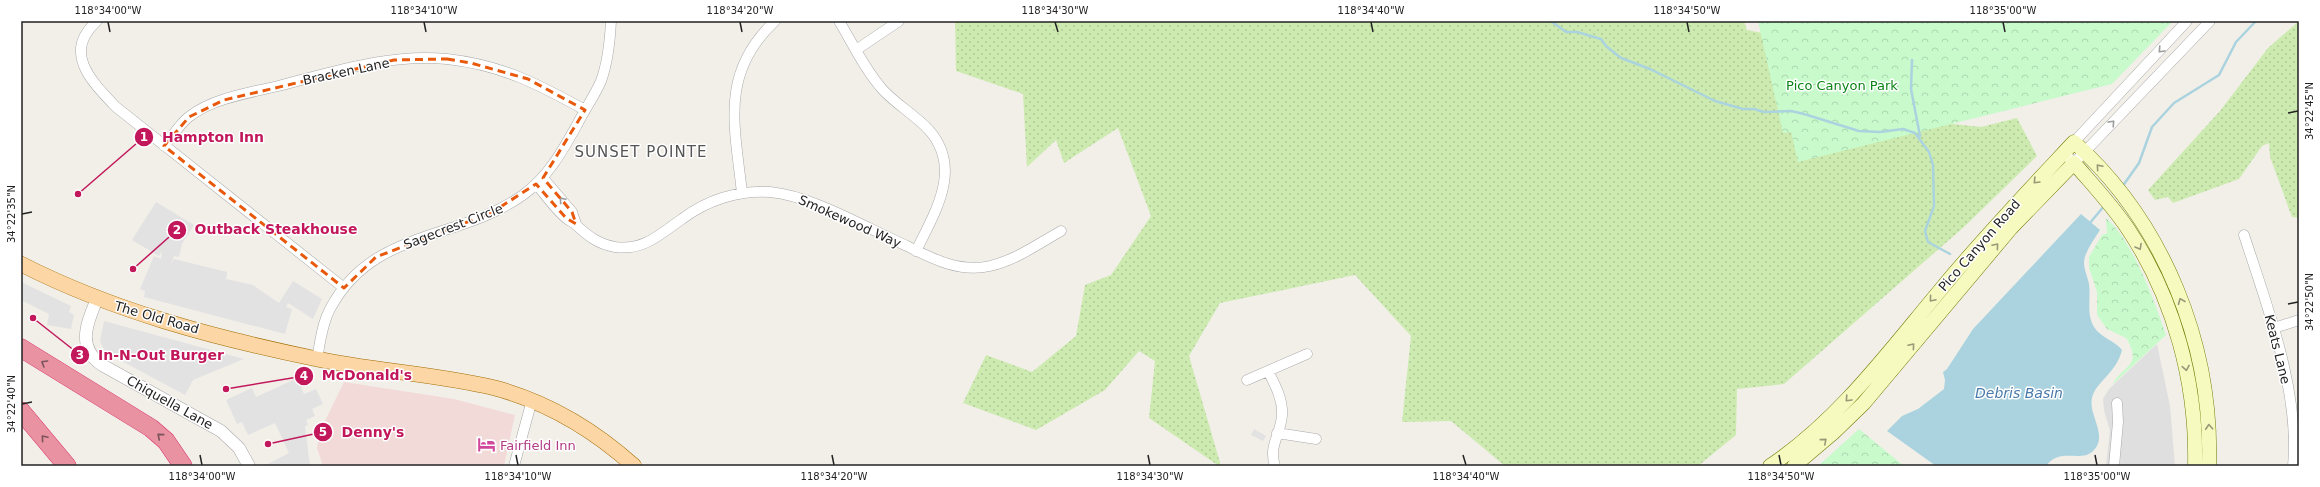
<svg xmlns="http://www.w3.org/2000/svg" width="2320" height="487" font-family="'DejaVu Sans',sans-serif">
	<defs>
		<pattern id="grass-dots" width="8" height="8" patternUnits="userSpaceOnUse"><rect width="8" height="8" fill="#cdebb0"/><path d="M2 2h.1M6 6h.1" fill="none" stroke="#b0c997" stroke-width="1.8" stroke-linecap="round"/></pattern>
		<pattern id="park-crowns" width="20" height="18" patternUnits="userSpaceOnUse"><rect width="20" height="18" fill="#c8facc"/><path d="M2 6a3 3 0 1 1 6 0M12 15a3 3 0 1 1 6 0" fill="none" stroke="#acd6af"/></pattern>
	</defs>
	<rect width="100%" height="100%" fill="#f2efe9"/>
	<path fill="#e0dfdf" d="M2157 344 2170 406 2175 466H2102L2106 465 2110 431 2104 410 2103 399 2109 389Z"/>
	<path fill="#f2dad9" d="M344 382 454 399 515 415 504 466H323L317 448 320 431Z"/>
	<path fill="url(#grass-dots)" d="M955 21H1744L1747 30 1878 56 1851 113 1981 127 2017 118 2037 156 1964 227 1784 384 1737 389 1736 435 1698 466H1505L1451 421 1402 422 1411 336 1355 275 1220 303 1189 356 1221 466H1219L1149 418 1155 361 1139 351 1105 390 1036 430 963 403 986 355 1032 372 1076 336 1085 285 1111 275 1151 216 1118 128 1064 163 1056 140 1027 167 1023 94 956 71Z
		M2299 21V218L2292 217 2270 157 2269 143 2262 146 2239 179 2173 203 2168 197 2155 200 2148 190 2220 111 2268 48Z"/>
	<path fill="url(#park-crowns)" d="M1758 21H2173L2112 84 1798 162 1791 132 1783 133Z
		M2106 218C2133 241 2155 302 2166 335L2113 384C2121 366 2144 367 2126 338L2107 329 2097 315V292L2089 268V257L2102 235 2107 233Z
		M1859 429 1904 466H1818Z"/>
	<path fill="#e2e2e2" d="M156 202 194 225 182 244 179 257 174 256 171 265 174 259 227 272 226 279 253 285 279 303 293 281 322 299 313 319 288 303 286 307 292 309 285 334 144 297 145 291 140 289 154 256 161 259 162 251 159 256 132 240Z
		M21 282 71 306 69 312 74 315 71 329 47 325 49 314 21 300Z
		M104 321 244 359 193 380 185 395 105 352 100 341Z
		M302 376 307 386 301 388 304 394 316 389 323 404 312 409 315 416 306 420 308 425 305 426 310 466H264L289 453 275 423 248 435 242 422 237 424 226 400 252 388 256 397Z
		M1254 429 1266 436 1263 441 1251 435Z"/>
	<path fill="#aad3df" d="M2081 214 2100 230C2095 238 2089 246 2086 254 2081 265 2087 274 2089 284 2091 299 2086 313 2094 327 2101 338 2114 340 2122 350 2116 374 2096 381 2092 398 2088 415 2109 436 2093 451 2081 463 2060 447 2046 466H1936L1887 431 1902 416 1918 409 1944 389 1945 380 1943 372 1947 369 1973 329Z"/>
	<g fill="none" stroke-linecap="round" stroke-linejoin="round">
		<path stroke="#aad3df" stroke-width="2.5" d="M1551 21 1566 32H1577L1601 39 1606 46 1621 58 1650 69 1715 101 1743 109H1754L1764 112 1791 111 1804 114 1859 131 1880 132 1903 129 1915 133 1929 152 1933 165 1934 206 1925 231 1928 242 1950 254
			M1912 60 1911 89 1920 136
			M2122 187 2139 163 2152 127 2174 103 2219 75 2236 42 2256 21
			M2089 224 2105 205"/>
		<defs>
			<path id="minor" d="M97 21C62 52 91 81 116 107L344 288
				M839 21C853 44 865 70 883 90 897 105 915 115 929 130 963 169 935 212 916 251
				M856 50 899 21
				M2074 142 2187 21
				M164 146C172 137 180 123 190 116 214 98 249 93 278 86 333 72 390 53 447 59 502 65 538 84 585 110
				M2064 153 2074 163 2210 21
				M543 178 572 212 576 224
				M536 184C546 195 555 209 566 218 569 221 574 222 576 225 588 236 598 244 615 247 644 251 660 234 682 219 707 200 738 190 770 192 813 196 866 228 907 246 933 259 960 273 990 266 1016 260 1038 244 1061 231
				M742 193C735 127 719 73 775 21
				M2244 235C2267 306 2300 391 2293 466
				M2274 328 2299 320
				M317 359C320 343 322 324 330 309 373 228 457 242 523 195 549 176 563 150 578 123 585 109 595 95 601 81 608 62 610 41 611 21
				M1268 371C1275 385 1283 399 1282 415 1281 434 1268 446 1275 466
				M1247 380 1307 354
				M1277 433 1316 439
				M514 466 532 400
				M2114 466 2118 422 2117 403"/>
			<path id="tertiary" d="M97 299C87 323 76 347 102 365L221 431 239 448 249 466"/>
			<path id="secondary" d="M1770 466C1839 420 1889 351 1942 288 1984 237 2029 190 2074 142 2164 223 2213 345 2209 466
				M1794 466 1833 433 1864 403 2011 228 2074 163C2092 184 2112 205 2128 229 2174 298 2197 383 2195 466"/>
			<path id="primary" d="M21 264C113 311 215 338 317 359 375 371 437 374 495 388 547 402 594 430 634 466"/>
			<path id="motorway" d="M21 348 151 428 166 441 183 466
				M21 411 67 466"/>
		</defs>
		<use href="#minor" stroke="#a9a9a9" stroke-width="11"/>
		<use href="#tertiary" stroke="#a9a9a9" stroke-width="13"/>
		<use href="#secondary" stroke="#707d05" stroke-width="15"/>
		<use href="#primary" stroke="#a06b00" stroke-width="16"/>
		<use href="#motorway" stroke="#dc2a67" stroke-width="19"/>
		<use href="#minor" stroke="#fff" stroke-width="10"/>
		<use href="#tertiary" stroke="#fff" stroke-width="12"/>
		<use href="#secondary" stroke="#f7fabf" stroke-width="14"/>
		<use href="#primary" stroke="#fcd6a4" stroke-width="15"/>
		<use href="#motorway" stroke="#e892a2" stroke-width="18"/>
	</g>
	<defs><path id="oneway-chevron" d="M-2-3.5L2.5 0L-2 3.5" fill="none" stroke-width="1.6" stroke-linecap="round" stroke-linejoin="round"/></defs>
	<g stroke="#9c9c9c">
		<use href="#oneway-chevron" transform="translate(2161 50) rotate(133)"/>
		<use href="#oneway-chevron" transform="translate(2112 123) rotate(-47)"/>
		<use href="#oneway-chevron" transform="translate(562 200) rotate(-131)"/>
	</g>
	<g stroke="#979978">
		<use href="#oneway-chevron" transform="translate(2099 167) rotate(-131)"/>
		<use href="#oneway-chevron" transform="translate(2036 181) rotate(134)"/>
		<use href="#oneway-chevron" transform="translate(1996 246) rotate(-50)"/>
		<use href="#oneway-chevron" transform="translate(2139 247) rotate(60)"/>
		<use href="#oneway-chevron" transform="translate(1932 299) rotate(130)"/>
		<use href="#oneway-chevron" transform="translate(2181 301) rotate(-112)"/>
		<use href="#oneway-chevron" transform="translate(1912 346) rotate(-50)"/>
		<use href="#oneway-chevron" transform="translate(2186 368) rotate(80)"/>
		<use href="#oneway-chevron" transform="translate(1848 399) rotate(133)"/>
		<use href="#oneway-chevron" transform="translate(2209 427) rotate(-93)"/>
		<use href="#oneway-chevron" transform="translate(1824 441) rotate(-41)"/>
	</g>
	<g stroke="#7b545c">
		<use href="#oneway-chevron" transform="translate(44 363) rotate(-149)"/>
		<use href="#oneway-chevron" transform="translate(160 436) rotate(-140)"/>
		<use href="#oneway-chevron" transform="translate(44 438) rotate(-130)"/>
	</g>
	<path fill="none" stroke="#e8590c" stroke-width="3" stroke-dasharray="8 5" stroke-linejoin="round" d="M447 59 471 63 528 79 585 110 543 178 572 212 576 224 566 218 536 184 491 213 376 257 344 288 164 146 189 117 224 100 394 60Z"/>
	<path fill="none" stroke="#222" stroke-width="1.5" d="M108 22 110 32M424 22 426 32M740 22 742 32M1055 22 1058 32M1371 22 1373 32M1687 22 1689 32M2003 22 2005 32M2288 113 2298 111M22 214 32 212M2288 304 2298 302M22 404 32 402M200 455 202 465M516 455 518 465M832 455 834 465M1148 455 1150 465M1463 455 1466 465M1779 455 1781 465M2095 455 2097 465"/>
	<defs>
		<symbol id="hotel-bare" viewBox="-9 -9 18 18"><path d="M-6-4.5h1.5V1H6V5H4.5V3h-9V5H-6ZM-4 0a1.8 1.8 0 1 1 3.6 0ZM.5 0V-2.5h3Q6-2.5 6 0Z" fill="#d1479c" stroke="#fff" stroke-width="2.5" paint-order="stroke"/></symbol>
	</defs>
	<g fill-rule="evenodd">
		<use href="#hotel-bare" x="474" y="432" width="25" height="25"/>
	</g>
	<g text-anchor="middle" stroke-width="3" stroke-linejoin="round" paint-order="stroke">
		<g font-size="13" fill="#222" stroke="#fff">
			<text transform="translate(346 71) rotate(-12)" y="5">Bracken Lane</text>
			<text transform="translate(850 221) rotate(24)" y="5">Smokewood Way</text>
			<text transform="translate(453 226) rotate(-21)" y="5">Sagecrest Circle</text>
			<text transform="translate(1979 245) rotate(-49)" y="5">Pico Canyon Road</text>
			<text transform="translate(157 317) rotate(16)" y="5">The Old Road</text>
			<text transform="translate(2278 349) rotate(76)" y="5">Keats Lane</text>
			<text transform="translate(170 402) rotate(29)" y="5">Chiquella Lane</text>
		</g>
		<g font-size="13" fill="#0c8416" stroke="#fff">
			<text x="1842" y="90">Pico Canyon Park</text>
		</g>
		<g font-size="13" fill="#b23c85" stroke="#fff" text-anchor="start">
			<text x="500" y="450">Fairfield Inn</text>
		</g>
		<g font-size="14" font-style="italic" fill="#4a7aab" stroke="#fff">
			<text x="2019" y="398">Debris Basin</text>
		</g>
		<g font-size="15" letter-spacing="1" fill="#555" stroke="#fff">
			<text x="641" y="157">SUNSET POINTE</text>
		</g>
	</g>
	<path fill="none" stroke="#c2185b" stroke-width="1.5" d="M78 194L144 137M133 269L177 230M33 318L80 355M226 389L304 376M268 444L323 432"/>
	<g fill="#c2185b" stroke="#fff" stroke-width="1.5">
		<circle cx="78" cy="194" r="4"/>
		<circle cx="133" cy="269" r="4"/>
		<circle cx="33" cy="318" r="4"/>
		<circle cx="226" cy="389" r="4"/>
		<circle cx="268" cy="444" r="4"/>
		<circle cx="144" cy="137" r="10"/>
		<circle cx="177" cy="230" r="10"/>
		<circle cx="80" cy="355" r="10"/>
		<circle cx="304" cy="376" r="10"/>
		<circle cx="323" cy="432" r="10"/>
	</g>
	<g font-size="12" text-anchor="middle" font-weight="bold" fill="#fff">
		<text x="144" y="141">1</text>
		<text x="177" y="234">2</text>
		<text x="80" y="359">3</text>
		<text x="304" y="380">4</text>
		<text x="323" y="436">5</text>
	</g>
	<g font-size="14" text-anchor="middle" font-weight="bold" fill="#c2185b" stroke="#fff" stroke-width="3" stroke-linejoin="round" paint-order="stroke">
		<text x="213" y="142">Hampton Inn</text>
		<text x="276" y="234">Outback Steakhouse</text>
		<text x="161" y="360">In-N-Out Burger</text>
		<text x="367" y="380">McDonald's</text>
		<text x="373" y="437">Denny's</text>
	</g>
	<rect width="2320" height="487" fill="none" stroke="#ffffff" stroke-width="44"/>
	<rect x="22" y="22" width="2276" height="443" fill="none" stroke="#222" stroke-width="1.5"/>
	<g font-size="10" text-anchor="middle" fill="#222">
		<text x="108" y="14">118°34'00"W</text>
		<text x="424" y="14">118°34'10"W</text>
		<text x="740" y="14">118°34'20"W</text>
		<text x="1055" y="14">118°34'30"W</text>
		<text x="1371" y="14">118°34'40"W</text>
		<text x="1687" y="14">118°34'50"W</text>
		<text x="2003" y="14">118°35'00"W</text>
		<text transform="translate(2309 111) rotate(-90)" y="4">34°22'45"N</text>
		<text transform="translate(11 214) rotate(-90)" y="4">34°22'35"N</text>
		<text transform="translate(2309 302) rotate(-90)" y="4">34°22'50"N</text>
		<text transform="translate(11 404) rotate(-90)" y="4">34°22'40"N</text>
		<text x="202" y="480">118°34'00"W</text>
		<text x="518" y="480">118°34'10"W</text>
		<text x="834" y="480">118°34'20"W</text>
		<text x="1150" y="480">118°34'30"W</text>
		<text x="1466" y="480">118°34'40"W</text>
		<text x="1781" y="480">118°34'50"W</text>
		<text x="2097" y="480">118°35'00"W</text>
	</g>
</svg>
